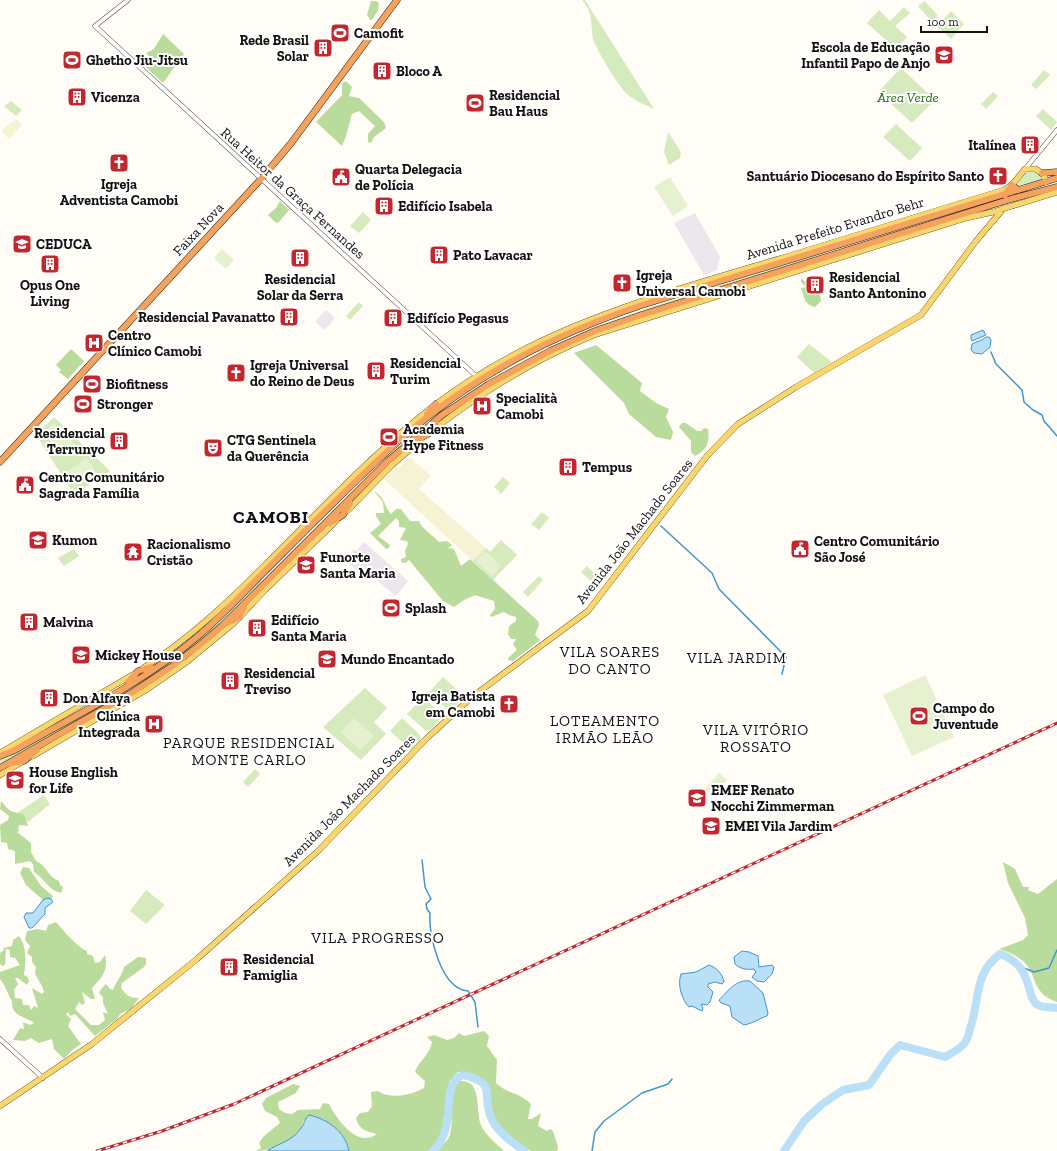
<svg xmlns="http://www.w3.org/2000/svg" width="1057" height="1151" font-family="'Zilla Slab',serif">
	<rect width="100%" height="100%" fill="#fffdf5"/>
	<path fill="#eee6ef" d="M695 213 720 257 717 270 704 275 674 223Z
		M326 310 335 318 325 330 315 322Z
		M364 542 408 581 396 596 369 574 365 577 345 560 354 549 356 551Z"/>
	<path fill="#f6f3d4" d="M16 119 22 125 9 139 1 131Z
		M410 457 431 476 419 489 486 548 473 561 384 479 396 466 399 468Z"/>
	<path fill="#d5ebbd" d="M582 0H585L654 109C645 104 634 101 627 94 619 87 595 48 593 38 590 22 594 14 582 0Z
		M925 1 938 16 932 22 918 6Z
		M904 7 910 13 895 26 907 37 896 49 867 23 879 10 890 21Z
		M951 11 964 24 951 39 937 26Z
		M901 68 935 100 912 123 878 92Z
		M1044 70 1050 75 1036 89 1031 85Z
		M993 92 998 96 986 109 981 104Z
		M11 101 22 110 16 116 4 106Z
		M1043 109 1057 122 1051 130 1036 116Z
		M896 124 922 148 910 161 883 137Z
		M668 132 681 152 680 158 669 165 664 152Z
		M1033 170 1040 174 1042 180 1016 186 1024 174Z
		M983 204 982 207 837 252 840 249Z
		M363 212 371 220 359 233 350 226Z
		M833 250 812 258 634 315 645 309Z
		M359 302 363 306 350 320 346 316Z
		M809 344 832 362 814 373 797 357Z
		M54 417 110 471 74 494 36 435Z
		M503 477 510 483 501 494 494 487Z
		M542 512 549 518 539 530 531 524Z
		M501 540 517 555 493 580 473 561 486 548 490 552Z
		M74 549 79 556 64 566 58 558Z
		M587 566 602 581 597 587 581 572Z
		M539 576 543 580 528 597 523 592Z
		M261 579V584C232 613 203 641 169 665 138 686 105 704 72 723L71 721 92 709 215 624Z
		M443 677 465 697 449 711 429 692Z
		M365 688 387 708 374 722 386 734 361 760 323 727Z
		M423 697 443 716 430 730 426 731 407 714Z
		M402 718 420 735 421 739 411 750 390 731Z
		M68 722 70 725 0 766V759L11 755Z
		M255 769 260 774 248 787 243 782Z
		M44 795 50 804 28 822 17 813Z
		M146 890 165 905 146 924 130 911Z"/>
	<path fill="#b9dc9c" d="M371 1H376L379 3 378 10 372 20H370L367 15Z
		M163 34 184 54 163 83 138 60 139 57 144 56 152 64 155 62 146 53 154 49Z
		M346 81 352 87 349 96 359 98 384 122 386 128 374 137 371 143 368 142V134L375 126 359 111 352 114 346 136 342 146 316 122 342 95V83Z
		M280 201 289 210 279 222 276 223 268 215 276 208Z
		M801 278 820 295 821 301 815 307C803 304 805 297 801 288L806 287 801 282Z
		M596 345 642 383 640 391 656 403 669 409 666 417 673 432 671 440 656 437 629 414 624 403 574 353Z
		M71 349 84 361 68 379 59 372 61 370 56 365Z
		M682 423H686L697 431H701L704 428 708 429C710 442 707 450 695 456L691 452V441L679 427Z
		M374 491C386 498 383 505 391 514L396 509H401L410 521H419C422 529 433 535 439 542L447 541 452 545 448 548 454 549 461 566 470 559 538 621 539 625 535 635 540 640 513 661 508 660V658L517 650 513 644 516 639H511L508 634 509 626 516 621V617L509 615 504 612 491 617 490 615 495 609 494 601 475 595 464 600 454 607 443 601 409 560 405 563 401 562V559L406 557 405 551 408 544 407 541 400 540 406 528 399 527V521L396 518 378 536 390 545 389 548 386 549 370 533 381 524 376 516V513H384L383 502Z
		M1 801C4 804 7 809 11 811 24 816 23 808 28 826L20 825 18 827 19 831 17 832 31 843V852L36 861C46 865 48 877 59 881L60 885 63 887 61 893C48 890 45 879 34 872L33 864 30 861 15 864V851L8 849 7 843 1 842 0 825 8 820 9 816 0 809Z
		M1003 862 1015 869 1023 887H1029L1028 890 1038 894 1057 879V1002C1031 993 1038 976 1024 962 1016 955 1009 952 999 949L1023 940 1028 935 1025 918 1008 883Z
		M23 867 29 868 41 886 53 896 51 899 43 900 26 885 20 873Z
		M56 922C63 930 78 948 87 951V954L93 956 95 963 100 962 105 955C109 970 101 979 92 988L95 999H91L82 992 85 1003 82 1005 79 1002 75 1009 91 1025H99L105 1020 103 1012 108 1014 103 1003V997L99 993 101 989 106 984 110 989 113 990C116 981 122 976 124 967L138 957 146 958V964L144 967 122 983 121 988C127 996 130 998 139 998L131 1009 120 1014 117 1019 95 1036 75 1014 70 1016 68 1012 66 1014 71 1019 68 1026 81 1044 71 1051 64 1059 54 1049 52 1039 39 1043 31 1038 25 1041 13 1040 20 1028 24 1029 23 1022 30 1025 34 1023C25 1016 11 1017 12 1001 7 993 6 986 0 979V972L20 965 15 958 10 957V951L8 949H6C5 955 6 960 5 965L2 966 0 964V953L4 950 3 948 12 946 13 940 19 936C27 946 26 963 24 975L28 977 29 981 27 985 18 978H15L18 984 14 990 15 998 22 999 23 1005H29L31 1010 34 1006 38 1008 32 988 42 994 44 992 42 986 35 974 36 967 32 962V957L27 953 30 946 25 940 27 931 38 929 46 931 48 925Z
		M484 1031 489 1036 487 1046 497 1060 496 1083C507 1094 519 1092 531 1104L528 1119H532L541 1113 538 1126 547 1131 550 1129 553 1131 558 1147 557 1151C549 1151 539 1151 532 1151 517 1146 496 1128 491 1113 488 1106 490 1099 489 1092 485 1075 473 1073 458 1072L449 1082 443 1123 439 1141 428 1151H349L304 1120C300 1139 274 1151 256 1151L261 1148 259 1143 263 1137 280 1123 277 1117 265 1111 262 1104 266 1098 293 1084 300 1086 296 1093 278 1102 279 1109 285 1113 292 1114 298 1110 320 1109 323 1103 329 1104C337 1119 357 1149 377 1134 366 1131 359 1130 356 1118L360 1113 368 1112 372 1106 371 1092 378 1091C391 1100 411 1095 424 1088L425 1081 415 1072C419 1060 430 1055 432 1042L427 1037 434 1035 447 1040 454 1038 459 1033 464 1036Z
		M459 1081C483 1079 475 1110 481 1125 485 1135 496 1143 504 1151H436C440 1147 447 1142 449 1137 456 1120 446 1097 459 1081Z"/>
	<path fill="#e6f2cf" d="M473 92 487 106 478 115 463 101Z
		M670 177 688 206 673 216 654 187Z
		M222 249 234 260 226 269 214 258Z
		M53 423 76 446 66 456 43 434Z
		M86 458 95 470 75 484 67 472Z
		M485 551 501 566 492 576 476 561Z
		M925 675 954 737 912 756 883 695Z
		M354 718 374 736 360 750 341 732Z
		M719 773 727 780 713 796 705 789Z"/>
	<path fill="#b9e0f7" stroke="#3f96cf" d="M983 330 986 335 972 341 971 339V335Z
		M986 337H989L991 340 990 347 982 354 974 353 971 350 972 344C977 341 982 341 986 337Z
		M48 898 51 899 53 902 45 908V914L32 928H29L24 917 26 913H33L43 900Z
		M742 951 749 952 758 956 759 967 772 965 774 967 772 974 764 982 757 981 752 977 756 972 754 969C747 970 740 969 735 964L734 957Z
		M709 965C717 968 722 973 724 982L722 984 715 982 708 984V987L713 992 710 1002 707 1005 701 1004 703 1008 702 1011 692 1006 689 1007C682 1000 677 985 681 974L696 972Z
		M750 981 763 993 768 1013 767 1016C758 1019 754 1023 744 1025L732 1017 730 1006 721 1003 719 1000C728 991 736 979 750 981Z
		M309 1115C327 1119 345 1131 349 1151H267C279 1143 293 1141 301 1128 305 1124 304 1119 309 1115Z"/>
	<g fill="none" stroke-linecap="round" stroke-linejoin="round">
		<path stroke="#3f96cf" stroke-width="1.5" d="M991 352 996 364 1022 390 1024 402 1033 410 1042 415 1044 421 1057 436
			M661 526 712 573 719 589 786 657 782 674
			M422 860 425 887 431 899 426 904 427 909 430 913C428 935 441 989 468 991L475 1002 478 1027
			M1019 966 1034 972 1049 968 1057 950
			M592 1151 595 1132 604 1121 642 1093 668 1084 672 1079"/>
		<path stroke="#b9e0f7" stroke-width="8" d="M433 1151C457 1128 442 1095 456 1080 457 1078 461 1076 463 1075 497 1084 482 1090 490 1115 495 1131 512 1142 524 1151
			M784 1151 804 1121 821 1105 843 1090 869 1085 890 1055 900 1045 945 1057C950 1054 958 1050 963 1045 967 1041 969 1034 970 1029 980 1001 973 974 1000 954 1035 966 1025 999 1038 1005 1043 1008 1052 1007 1057 1008"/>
		<defs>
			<path id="minor" d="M128 0 95 26 476 376
				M1025 169 1057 130
				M0 1039 43 1078"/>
			<path id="major" d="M433 430C482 392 536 359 594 335L966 218 993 212 1057 192
				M348 510 392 465 421 440
				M143 668C189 639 227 603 266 564 321 510 374 452 435 405 538 325 669 292 792 255 862 233 933 212 1004 190L1012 185 1025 169H1036L1044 175 1046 182
				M0 753 132 675
				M33 756 146 690 188 661 234 623 265 590 336 521
				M0 775 22 762
				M0 1106 92 1044 197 959 317 852 427 738 472 697 588 611 707 456 738 424 796 387 921 315 976 241 1004 208"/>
			<path id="highway" d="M1042 173 1057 172
				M1005 195 1012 185 1018 190
				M427 414 436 404
				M415 441 428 434 436 424
				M0 462 261 179 292 142 397 0
				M330 523 343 515 350 503
				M227 623 239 617 244 607
				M128 682 138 671 151 667
				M0 756 15 750C76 715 143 683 197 637 221 617 242 594 264 572 309 527 354 481 401 439 472 376 553 335 642 305L1057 178
				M12 763 24 761 37 750
				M0 768 133 692 171 667 202 643 222 626 388 461 442 415 489 384 550 351 595 331 641 315 1011 199 1057 187"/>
		</defs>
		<use href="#minor" stroke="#444" stroke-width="5"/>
		<use href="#major" stroke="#222" stroke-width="6"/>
		<use href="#highway" stroke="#222" stroke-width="7"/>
		<use href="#minor" stroke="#fff" stroke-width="4"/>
		<use href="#major" stroke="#f9d66b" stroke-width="5.5"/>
		<use href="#highway" stroke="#f5a25d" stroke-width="6"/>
		<defs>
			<path id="rail" d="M97 1151 162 1131 234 1104 1057 723"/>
		</defs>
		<use href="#rail" stroke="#c4262e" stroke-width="3"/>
		<use href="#rail" stroke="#fff" stroke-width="1.5" stroke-dasharray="4.5" stroke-linecap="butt"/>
	</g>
	<defs>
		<symbol id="stadium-square" viewBox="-11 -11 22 22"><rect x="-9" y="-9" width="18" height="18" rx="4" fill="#c4262e" stroke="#fff"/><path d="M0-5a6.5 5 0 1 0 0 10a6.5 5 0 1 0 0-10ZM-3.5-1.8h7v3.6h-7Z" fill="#fff"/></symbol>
		<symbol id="building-square" viewBox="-11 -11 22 22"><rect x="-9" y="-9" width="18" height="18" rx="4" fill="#c4262e" stroke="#fff"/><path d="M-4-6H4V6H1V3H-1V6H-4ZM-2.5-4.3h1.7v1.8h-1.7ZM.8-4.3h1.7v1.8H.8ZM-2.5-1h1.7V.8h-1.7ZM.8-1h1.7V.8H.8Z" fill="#fff"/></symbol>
		<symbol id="school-square" viewBox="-11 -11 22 22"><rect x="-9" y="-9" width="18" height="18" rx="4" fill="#c4262e" stroke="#fff"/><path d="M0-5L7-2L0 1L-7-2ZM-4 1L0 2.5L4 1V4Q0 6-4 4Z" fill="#fff"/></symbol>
		<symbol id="church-square" viewBox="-11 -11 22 22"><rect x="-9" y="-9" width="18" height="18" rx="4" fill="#c4262e" stroke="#fff"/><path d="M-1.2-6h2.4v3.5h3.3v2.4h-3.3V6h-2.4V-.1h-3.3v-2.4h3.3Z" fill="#fff"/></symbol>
		<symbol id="civic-square" viewBox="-11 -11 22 22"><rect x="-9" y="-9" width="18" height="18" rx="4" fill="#c4262e" stroke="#fff"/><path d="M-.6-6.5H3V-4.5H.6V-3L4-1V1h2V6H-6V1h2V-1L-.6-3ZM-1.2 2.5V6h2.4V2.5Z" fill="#fff"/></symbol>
		<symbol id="hospital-square" viewBox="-11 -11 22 22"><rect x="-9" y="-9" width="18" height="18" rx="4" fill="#c4262e" stroke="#fff"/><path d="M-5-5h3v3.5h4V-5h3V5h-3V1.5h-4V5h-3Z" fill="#fff"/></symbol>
		<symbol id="theatre-square" viewBox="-11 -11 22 22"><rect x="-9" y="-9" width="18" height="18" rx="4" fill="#c4262e" stroke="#fff"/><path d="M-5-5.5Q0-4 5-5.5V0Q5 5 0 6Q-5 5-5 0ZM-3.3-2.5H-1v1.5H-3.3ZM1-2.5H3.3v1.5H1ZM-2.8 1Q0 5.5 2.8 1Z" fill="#fff"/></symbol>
		<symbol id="temple-square" viewBox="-11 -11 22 22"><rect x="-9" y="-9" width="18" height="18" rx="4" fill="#c4262e" stroke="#fff"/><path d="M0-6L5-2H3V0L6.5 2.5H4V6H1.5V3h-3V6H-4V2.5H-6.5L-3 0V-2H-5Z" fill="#fff"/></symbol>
		<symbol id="university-square" viewBox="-11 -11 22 22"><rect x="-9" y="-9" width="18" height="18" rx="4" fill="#c4262e" stroke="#fff"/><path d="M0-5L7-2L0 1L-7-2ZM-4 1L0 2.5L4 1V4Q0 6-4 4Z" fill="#fff"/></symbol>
	</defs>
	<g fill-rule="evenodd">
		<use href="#stadium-square" x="329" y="22" width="22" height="22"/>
		<use href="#building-square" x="312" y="37" width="22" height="22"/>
		<use href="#school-square" x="933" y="44" width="22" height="22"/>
		<use href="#stadium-square" x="61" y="49" width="22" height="22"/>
		<use href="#building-square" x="371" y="60" width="22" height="22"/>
		<use href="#building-square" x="66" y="86" width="22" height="22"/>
		<use href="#stadium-square" x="464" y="92" width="22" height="22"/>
		<use href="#building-square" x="1019" y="134" width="22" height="22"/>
		<use href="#church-square" x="108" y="152" width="22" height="22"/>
		<use href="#church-square" x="987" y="165" width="22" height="22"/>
		<use href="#civic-square" x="330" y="166" width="22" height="22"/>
		<use href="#building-square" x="373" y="195" width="22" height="22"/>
		<use href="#school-square" x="11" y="233" width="22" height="22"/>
		<use href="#building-square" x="428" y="244" width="22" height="22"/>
		<use href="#building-square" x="289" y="247" width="22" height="22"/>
		<use href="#building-square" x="39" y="253" width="22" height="22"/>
		<use href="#church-square" x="611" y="272" width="22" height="22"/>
		<use href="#building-square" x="804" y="274" width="22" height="22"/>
		<use href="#building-square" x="278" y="306" width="22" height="22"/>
		<use href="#building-square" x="382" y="307" width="22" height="22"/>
		<use href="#hospital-square" x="83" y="332" width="22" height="22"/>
		<use href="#building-square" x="365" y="360" width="22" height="22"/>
		<use href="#church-square" x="225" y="362" width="22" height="22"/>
		<use href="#stadium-square" x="81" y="373" width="22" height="22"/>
		<use href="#stadium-square" x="72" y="393" width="22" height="22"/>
		<use href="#hospital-square" x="471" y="395" width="22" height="22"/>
		<use href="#stadium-square" x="378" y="426" width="22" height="22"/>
		<use href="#building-square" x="108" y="430" width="22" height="22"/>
		<use href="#theatre-square" x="202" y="437" width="22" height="22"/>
		<use href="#building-square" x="557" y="456" width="22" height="22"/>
		<use href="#civic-square" x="14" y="474" width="22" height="22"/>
		<use href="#school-square" x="27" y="529" width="22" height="22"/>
		<use href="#civic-square" x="789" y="538" width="22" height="22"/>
		<use href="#temple-square" x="122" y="541" width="22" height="22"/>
		<use href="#university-square" x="295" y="554" width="22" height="22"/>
		<use href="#stadium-square" x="380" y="597" width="22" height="22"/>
		<use href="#building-square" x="18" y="611" width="22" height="22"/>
		<use href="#building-square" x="246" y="617" width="22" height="22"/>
		<use href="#school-square" x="70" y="644" width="22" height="22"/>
		<use href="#school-square" x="316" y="648" width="22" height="22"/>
		<use href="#building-square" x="219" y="670" width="22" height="22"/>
		<use href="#building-square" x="38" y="687" width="22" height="22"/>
		<use href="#church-square" x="498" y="693" width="22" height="22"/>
		<use href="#stadium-square" x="908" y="705" width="22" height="22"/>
		<use href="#hospital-square" x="143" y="713" width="22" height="22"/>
		<use href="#school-square" x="4" y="769" width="22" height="22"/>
		<use href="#school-square" x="686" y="787" width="22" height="22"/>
		<use href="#school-square" x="700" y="815" width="22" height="22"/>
		<use href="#building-square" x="218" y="956" width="22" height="22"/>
	</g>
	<g text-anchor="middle" stroke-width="4" stroke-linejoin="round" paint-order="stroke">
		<g font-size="14" font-weight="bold" fill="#111" stroke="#fff" text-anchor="start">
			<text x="354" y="38">Camofit</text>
			<text x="309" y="45" text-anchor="end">Rede Brasil<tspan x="309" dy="16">Solar</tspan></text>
			<text x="930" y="52" text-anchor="end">Escola de Educação<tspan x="930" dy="16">Infantil Papo de Anjo</tspan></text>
			<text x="86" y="65">Ghetho Jiu-Jitsu</text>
			<text x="396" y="76">Bloco A</text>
			<text x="489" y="100">Residencial<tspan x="489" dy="16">Bau Haus</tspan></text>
			<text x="91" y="102">Vicenza</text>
			<text x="1016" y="150" text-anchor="end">Italínea</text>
			<text x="355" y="174">Quarta Delegacia<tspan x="355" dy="16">de Polícia</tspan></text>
			<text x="984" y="181" text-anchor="end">Santuário Diocesano do Espírito Santo</text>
			<text x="119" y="189" text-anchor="middle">Igreja<tspan x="119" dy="16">Adventista Camobi</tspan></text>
			<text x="398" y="211">Edifício Isabela</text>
			<text x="36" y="249">CEDUCA</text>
			<text x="453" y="260">Pato Lavacar</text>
			<text x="636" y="280">Igreja<tspan x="636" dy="16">Universal Camobi</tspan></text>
			<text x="829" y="282">Residencial<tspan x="829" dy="16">Santo Antonino</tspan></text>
			<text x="300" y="284" text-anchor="middle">Residencial<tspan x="300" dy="16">Solar da Serra</tspan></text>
			<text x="50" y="290" text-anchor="middle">Opus One<tspan x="50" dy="16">Living</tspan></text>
			<text x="275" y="322" text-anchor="end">Residencial Pavanatto</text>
			<text x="407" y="323">Edifício Pegasus</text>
			<text x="108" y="340">Centro<tspan x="108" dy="16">Clínico Camobi</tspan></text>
			<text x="390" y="368">Residencial<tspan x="390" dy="16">Turim</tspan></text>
			<text x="250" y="370">Igreja Universal<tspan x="250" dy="16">do Reino de Deus</tspan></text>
			<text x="106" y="389">Biofitness</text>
			<text x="496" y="403">Specialità<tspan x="496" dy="16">Camobi</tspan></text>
			<text x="97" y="409">Stronger</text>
			<text x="403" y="434">Academia<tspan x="403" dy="16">Hype Fitness</tspan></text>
			<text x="105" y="438" text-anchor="end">Residencial<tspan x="105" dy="16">Terrunyo</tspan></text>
			<text x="227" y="445">CTG Sentinela<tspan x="227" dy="16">da Querência</tspan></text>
			<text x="582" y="472">Tempus</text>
			<text x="39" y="482">Centro Comunitário<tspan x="39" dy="16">Sagrada Família</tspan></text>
			<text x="52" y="545">Kumon</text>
			<text x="814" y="546">Centro Comunitário<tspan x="814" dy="16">São José</tspan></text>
			<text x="147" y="549">Racionalismo<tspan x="147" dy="16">Cristão</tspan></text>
			<text x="320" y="562">Funorte<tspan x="320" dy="16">Santa Maria</tspan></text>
			<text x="405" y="613">Splash</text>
			<text x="271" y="625">Edifício<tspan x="271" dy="16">Santa Maria</tspan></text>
			<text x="43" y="627">Malvina</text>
			<text x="95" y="660">Mickey House</text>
			<text x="341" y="664">Mundo Encantado</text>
			<text x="244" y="678">Residencial<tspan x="244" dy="16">Treviso</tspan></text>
			<text x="495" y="701" text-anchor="end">Igreja Batista<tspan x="495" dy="16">em Camobi</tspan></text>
			<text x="63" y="703">Don Alfaya</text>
			<text x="933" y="713">Campo do<tspan x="933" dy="16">Juventude</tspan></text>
			<text x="140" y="721" text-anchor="end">Clínica<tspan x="140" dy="16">Integrada</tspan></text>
			<text x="29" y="777">House English<tspan x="29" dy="16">for Life</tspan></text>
			<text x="711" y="795">EMEF Renato<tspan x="711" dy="16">Nocchi Zimmerman</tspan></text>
			<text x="725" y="831">EMEI Vila Jardim</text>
			<text x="243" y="964">Residencial<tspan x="243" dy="16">Famiglia</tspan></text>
		</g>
		<g font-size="14" font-style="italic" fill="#2f6b1f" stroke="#fff">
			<text x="908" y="102">Área Verde</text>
		</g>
		<g font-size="14" fill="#111" stroke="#fff">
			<text transform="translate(293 193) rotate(42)" y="5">Rua Heitor da Graça Fernandes</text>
			<text transform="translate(835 228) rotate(-17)" y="5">Avenida Prefeito Evandro Behr</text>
			<text transform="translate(198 229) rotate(-47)" y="5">Faixa Nova</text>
			<text transform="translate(634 531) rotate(-52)" y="5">Avenida João Machado Soares</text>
			<text transform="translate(349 800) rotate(-45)" y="5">Avenida João Machado Soares</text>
		</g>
		<g font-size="15" letter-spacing="1" fill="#111" stroke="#fff">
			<text x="610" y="657">VILA SOARES<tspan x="610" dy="17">DO CANTO</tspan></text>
			<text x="737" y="663">VILA JARDIM</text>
			<text x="605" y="726">LOTEAMENTO<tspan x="605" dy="17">IRMÃO LEÃO</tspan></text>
			<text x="756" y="735">VILA VITÓRIO<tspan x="756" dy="17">ROSSATO</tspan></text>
			<text x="249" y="748">PARQUE RESIDENCIAL<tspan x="249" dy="17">MONTE CARLO</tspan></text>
			<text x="378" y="943">VILA PROGRESSO</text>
		</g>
		<g font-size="18" font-weight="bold" letter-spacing="1" fill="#111" stroke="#fff">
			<text x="271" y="523">CAMOBI</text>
		</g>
	</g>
	<path d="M921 26v6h66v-6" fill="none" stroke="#111111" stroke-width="2"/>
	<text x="927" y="26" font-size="12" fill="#111111" stroke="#ffffff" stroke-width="3" paint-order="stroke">100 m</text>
</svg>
